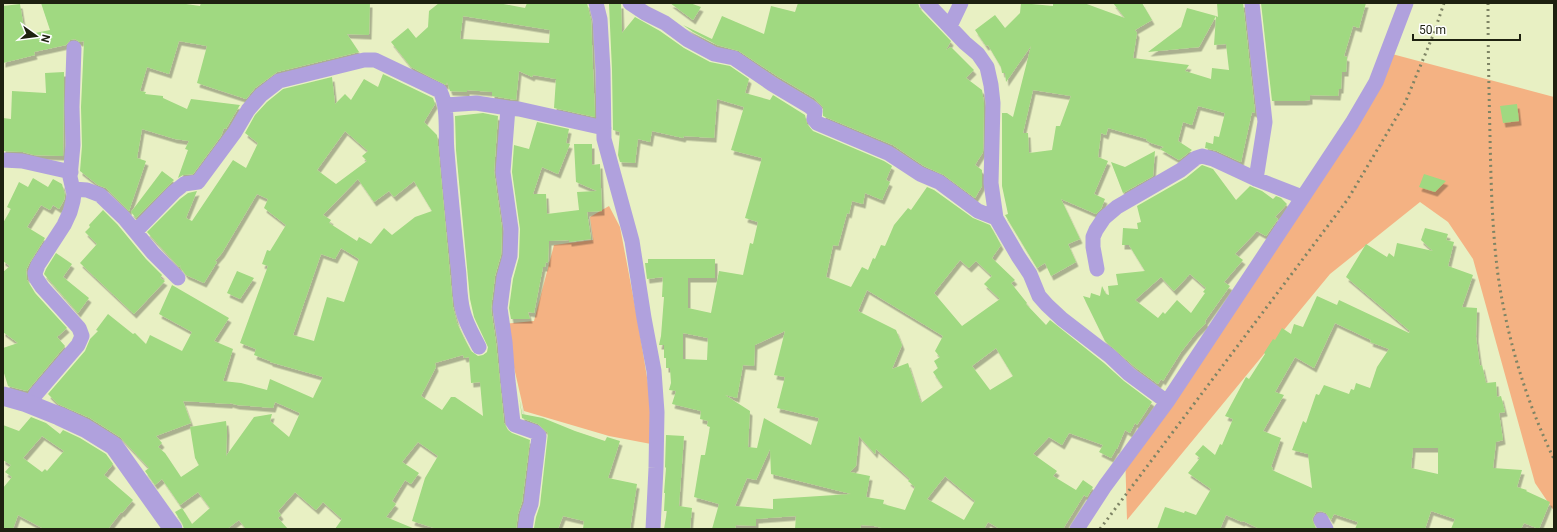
<svg xmlns="http://www.w3.org/2000/svg" width="1557" height="532" font-family="Roboto,sans-serif">
	<defs>
		<filter id="shadow"><feDropShadow dx="2.5" dy="4.5" stdDeviation="0" flood-color="#0004"/></filter>
	</defs>
	<rect width="100%" height="100%" fill="#e8f0c3"/>
	<path fill="#f4b283" d="M1392 54 1554 97V511L1535 483 1473 259 1448 222 1420 202 1330 274 1127 520 1125 450 1382 84Z
		M609 206 620 227 638 322 650 396 651 444 609 436 524 411 504 324 534 321 554 245 593 240 590 217Z"/>
	<path fill="#a0d981" fill-rule="evenodd" filter="url(#shadow)" d="M41 3H179L200 6 201 3H370L369 35 347 34 359 52 277 72 255 88 246 99 197 83 207 46 179 41 169 74 147 67 140 91 146 92 145 94 163 96V98L187 109 191 99 240 105 227 127 226 129 224 128 221 136 193 174 183 175 178 178 188 150 185 149 189 141 175 139 142 129 137 158 146 161 129 211 106 188 98 185 80 171 82 146 81 107 84 41 80 42 75 39 70 40 66 45 34 52 35 55 3 63V6L20 4 25 35 50 30Z
		M439 3H498L525 8 527 3H587L591 20 595 117 554 108 556 79 533 75 532 77 519 71 516 100 492 96V92L467 90V92L450 91 447 82 446 85 411 67 391 42 408 28 416 38 428 27 429 11ZM463 16 550 30 549 43 460 39Z
		M670 3H690L701 7 693 20Z
		M798 3H918L920 9 951 41 946 50 951 47 974 70 966 78 982 90 984 103 983 152 975 165 982 170V186L975 198 944 175 924 166 893 145 823 116V107L814 98 777 76 739 51 717 45 693 32 683 25 712 39 722 16 764 34 771 6 795 12Z
		M1021 3 1053 6V3H1084L1125 18 1113 3H1142L1152 20 1135 30 1137 33 1133 58 1189 65 1185 71 1211 79 1212 68 1229 70 1226 44 1214 45 1216 16 1218 17 1217 3H1243L1255 113 1252 112 1241 162 1217 151 1205 148 1206 142 1213 144 1214 136 1219 137 1225 113 1198 106 1192 125 1183 122 1178 141 1192 150 1179 160 1160 149 1164 147 1151 143 1146 140 1147 139 1108 128 1106 135 1101 133 1098 157 1108 161 1094 194 1105 199 1101 209 1096 214 1061 199 1080 239 1068 244 1076 262 1051 276 1045 263 1037 268 1005 215 1008 214 1002 186V113H1007L1013 117 1031 46 1006 82 1005 73H1002L1001 67 988 45 986 46 975 30 995 15 1005 28 1020 13ZM1033 90 1071 96 1060 126H1056L1052 150 1029 153 1028 133H1023Z
		M1261 3H1366L1359 28 1353 26 1344 56 1347 57 1346 72H1342L1341 89H1339L1338 96 1310 95V100L1304 101H1272Z
		M609 4H621L622 33 635 17 660 31 684 48 710 62 730 66 749 79 745 93 770 100 773 95 805 115 807 124 813 131 884 161 892 166 886 180 890 182 882 200 865 193 863 204 852 201 849 214 847 213 838 246 833 245 826 277 851 287 862 267 868 270 873 258 875 259 881 245 885 246 894 225 908 208 911 210 927 187 934 190 973 218 990 225 1001 245 992 258 1015 280 1011 283 1027 303 1026 304 1046 325 1050 320 1104 363 1124 381 1152 402 1137 425 1135 423 1130 433 1125 430 1117 449H1116L1111 458 1099 452 1103 445 1069 433 1062 445 1049 437 1033 454 1057 471 1053 476 1076 490 1083 480 1093 487 1087 497 1084 495 1063 529H1000L988 522 984 529H886L874 526 861 525 860 529H795L796 516 756 519V526L736 525 735 529H712L719 504 694 497 701 455H705L710 427 707 426 708 421 700 419 701 411 672 404 676 391 669 390 671 383 670 368H666V358H664V345H659L661 336 664 297H662L663 277 647 279 645 263H648V259H715V278H688V308L711 313 719 271 743 275 750 243 753 244 758 222 745 218 762 158 731 150 744 107 717 99 714 138 684 136 683 138 652 131 650 142 638 139 635 163 620 162 618 155 620 132 613 130 612 70ZM960 260 969 268 976 261 992 276 984 284 1000 299 962 326 934 293ZM867 290 943 336 935 351 940 357 934 361 938 368 933 372 943 387 921 403 908 363 892 369 902 345 896 330 858 311ZM785 331 774 375 785 377 777 408 819 418 811 445 764 418 757 448 748 447 750 411 725 395 737 398 743 365 754 366 755 345ZM683 333 708 338 707 360 683 359ZM996 348 1013 376 990 390 972 366ZM859 436 875 454 876 449 910 479 908 481 915 487 905 510 883 504 884 500 866 497 870 476 850 472 856 466ZM770 449 771 474 851 494 773 499V509L735 506 747 478 756 480ZM945 476 975 501 964 520 927 499Z
		M1187 8 1216 16 1199 47 1148 52 1181 27Z
		M64 72 63 156 34 155 23 152 3 151V118L11 119 12 91 46 93 45 73Z
		M383 74 433 98 435 104 424 122 437 135 453 307 457 323 464 338 471 351 478 356 483 355 487 352 488 347 474 317 470 299 456 150 455 116 483 113 498 116 494 171 502 229 501 255 495 276 491 309 496 343 504 423 508 430 512 433 530 440 522 502 518 514 516 529H437L412 521 425 478 438 456 418 442 402 462 419 473 411 484 405 480 392 501 396 504 386 517 415 529H335L342 519 323 502 316 510 295 492 278 511 281 515 278 518 288 529H246L239 520 227 529H184L182 523 175 512 182 508 192 524 210 508 198 492 180 505 162 479 155 485 145 471 149 468 120 437 90 418 58 404 48 394 85 351 90 339 98 331 96 330 108 314 133 334 135 333 146 344 150 335 182 351 192 332 159 314 172 285 229 318 214 341 233 349 223 381 241 383 267 390 270 379 313 398 323 377 270 362V361L254 355 256 349 240 343 268 266 262 264 267 250 270 251 286 225 264 208 268 199 257 194 222 253 215 261 217 262 204 283 186 275 180 267 181 265 179 267 147 232 180 199 188 193 197 191 186 218 192 221 233 160 246 168 258 143 245 133 255 115 267 102 283 89 332 77 335 104 345 94 351 100 364 79 378 87ZM345 131 368 151 362 156 367 161 336 184 317 170ZM358 179 374 202 389 191 394 197 414 181 432 211 415 217 392 235 384 228 371 244 359 237 357 241 329 223 331 220 323 215ZM341 248 359 259 344 302 327 297 314 341 293 335 321 254 335 259ZM463 355 464 358 469 357 471 383 480 382 483 416 455 397H451L442 410 421 396 436 367 435 363ZM183 401 230 404V403L237 405 273 408 275 402 300 413 289 437 270 421 272 414 254 417 226 456 227 431 226 421 190 427 195 458 199 465 181 477 165 453 158 447 162 443 156 436 191 423Z
		M1517 104 1519 121 1503 123 1500 106Z
		M537 122 569 129 566 143 570 144 558 174 542 167 533 194H546L547 214 579 210 577 192 597 191 576 182 574 144H592V165L600 164 602 211 587 212 591 239 569 242V240L549 241 548 263 546 262 545 267H543L534 313 528 312 530 319H511L509 308 513 279 519 257 520 229 512 172 514 145 529 149Z
		M1155 151 1153 176 1123 193 1111 162 1125 167Z
		M1202 165 1213 169 1236 200 1250 186 1262 191 1273 199 1276 196 1281 198 1287 204 1275 217 1278 219 1266 236 1257 231 1235 254 1243 260 1224 282 1230 286 1205 321 1206 323 1196 333 1181 352 1163 381 1161 379 1158 384 1135 367 1105 341 1083 296 1090 298 1091 293 1100 296 1102 286 1106 294 1109 295 1108 286 1118 285 1116 274 1145 271 1129 245H1122L1123 228 1138 229 1137 223 1141 222 1137 206 1186 178ZM1190 274 1206 288 1203 292 1205 293 1191 313 1177 300 1165 314 1163 312 1158 318 1135 300 1161 277 1174 291Z
		M162 171 174 180 136 218 131 212Z
		M1424 174 1446 181 1435 192 1419 187Z
		M33 178 48 187 53 179 62 184 65 195 64 200 59 209 53 205 50 210 41 205 27 227 45 238 30 262 26 270 27 280 35 293 67 328 57 337 65 346 27 391 8 386 3 370V348L18 343 3 332V272L10 266 3 261V223L11 209 7 207 19 182 28 187Z
		M103 210 117 224 146 259 162 275 160 278 165 281 134 314 80 263 97 244 85 232 90 227 89 225Z
		M1425 228 1448 234 1446 240 1454 242 1448 266 1473 275 1462 307 1477 308 1476 337 1480 366 1482 365 1486 383 1496 382 1497 397 1501 396 1505 412 1499 413 1503 440 1496 442 1493 468 1522 470 1517 487 1527 490 1526 491 1550 502 1539 529 1524 523 1521 529H1451L1455 519 1431 511 1425 529H1355L1358 522 1334 514 1331 520 1326 513 1321 511 1316 512 1312 519 1316 529H1260L1243 521 1242 522 1226 515 1220 529H1157L1165 507 1184 513 1185 511 1196 515 1211 489 1188 473 1200 458 1195 454 1203 445 1215 455 1220 444 1222 445 1233 419 1225 416 1246 377 1249 379 1265 354 1264 353 1273 339 1275 340 1282 328 1291 334 1294 324 1303 327 1317 296 1337 305 1339 300 1409 333 1410 331 1346 277 1366 244 1387 257 1389 253 1394 257 1397 243 1433 251 1421 240ZM1335 323 1371 340 1370 342 1389 349 1377 367 1370 388 1356 383 1354 390 1351 389 1349 394 1324 385 1319 395 1316 394 1306 423 1303 421 1292 450 1308 454 1312 488 1272 470 1273 468 1271 467 1281 438 1263 431 1284 395 1275 392 1295 357 1314 368ZM1413 448H1438V474L1411 468Z
		M56 253 72 264 63 277 89 298 78 313 44 274 46 269Z
		M237 271 254 278 240 299 227 293Z
		M519 395 522 414 543 418 575 431 605 441 607 437 620 441 608 478 637 484 630 529H583L584 521 563 516 558 529 534 528 536 517 540 505 548 433 538 424 522 418Z
		M31 417 46 423 60 434 63 430 80 438 106 454 113 464 104 475 133 500 122 513 121 512 108 529H44L18 515 13 529H3V488L12 477 5 472 11 465 3 460V425L19 431ZM42 436 64 451 47 471 45 469 42 472 23 458Z
		M666 435 684 436 679 506 692 508 690 529H664L667 511H664L665 493H664L666 468 665 467Z"/>
	<g fill="none" stroke-linecap="round" stroke-linejoin="round">
		<path stroke="#b0a1dd" stroke-width="15" d="M596 3 600 19 603 70 604 139 632 241 644 318 654 371 657 412 656 468 653 529
			M630 3 645 13 665 23 688 40 714 54 734 58 772 84 809 106 815 111 814 119 817 123 888 153 920 174 939 182 978 211 996 218
			M927 3 965 43 978 54 987 67 991 85 993 103 991 183 996 218 1018 256 1030 274 1039 296 1047 305 1062 319 1110 356 1129 374 1167 402
			M1252 3 1265 122 1256 179
			M950 26 961 3
			M445 105 476 103 508 108 503 172 511 229 510 256 504 277 500 308 505 342 508 381 513 422 515 425 535 432 539 436 531 504 527 515 525 529
			M508 108 519 109 604 128
			M3 160 22 161 71 172
			M73 189 87 190 100 195 124 218 153 253 178 278
			M136 231 174 192 184 184 198 182 235 132 248 110 261 95 279 81 364 60H375L440 91C449 109 445 132 447 151 450 189 454 227 458 266 460 280 459 297 463 311 466 324 473 335 479 347
			M1097 269 1093 247V237L1096 230 1104 218 1117 207 1181 170 1196 158 1202 156 1213 159 1256 179 1302 197
			M30 404 36 394 78 345 82 336 79 328 42 287 36 278 35 273 38 265 64 225 70 212 73 201 74 194 70 177 73 145 72 107 74 48
			M1321 520 1326 529
			M1077 529 1105 486 1167 402 1352 123 1376 82 1406 3"/>
		<path stroke="#b0a1dd" stroke-width="19" d="M3 396 24 402 59 416 85 428 114 446 173 529"/>
		<path stroke="#7e8465" stroke-width="3" stroke-dasharray="2 4" stroke-linecap="butt" d="M1488 3C1488 47 1489 92 1490 136 1491 182 1492 229 1498 275 1507 338 1526 401 1554 459
			M1100 529 1348 199 1405 103 1434 33 1444 3"/>
	</g>
	<rect width="1557" height="532" fill="none" stroke="#1e2110" stroke-width="8"/>
	<g transform="translate(36 36) rotate(104)" stroke="#ffffff" stroke-width="3" paint-order="stroke">
	<path d="M0-3L7 15L0 10L-7 15Z" fill="#1e2110"/>
	<text y="-6" font-size="11" font-weight="bold" text-anchor="middle" fill="#1e2110">N</text>
	</g>
	<path d="M1413 34v6h107v-6" fill="none" stroke="#1e2110" stroke-width="2"/>
	<text x="1419" y="34" font-size="12" fill="#1e2110" stroke="#ffffff" stroke-width="3" paint-order="stroke">50 m</text>
</svg>
